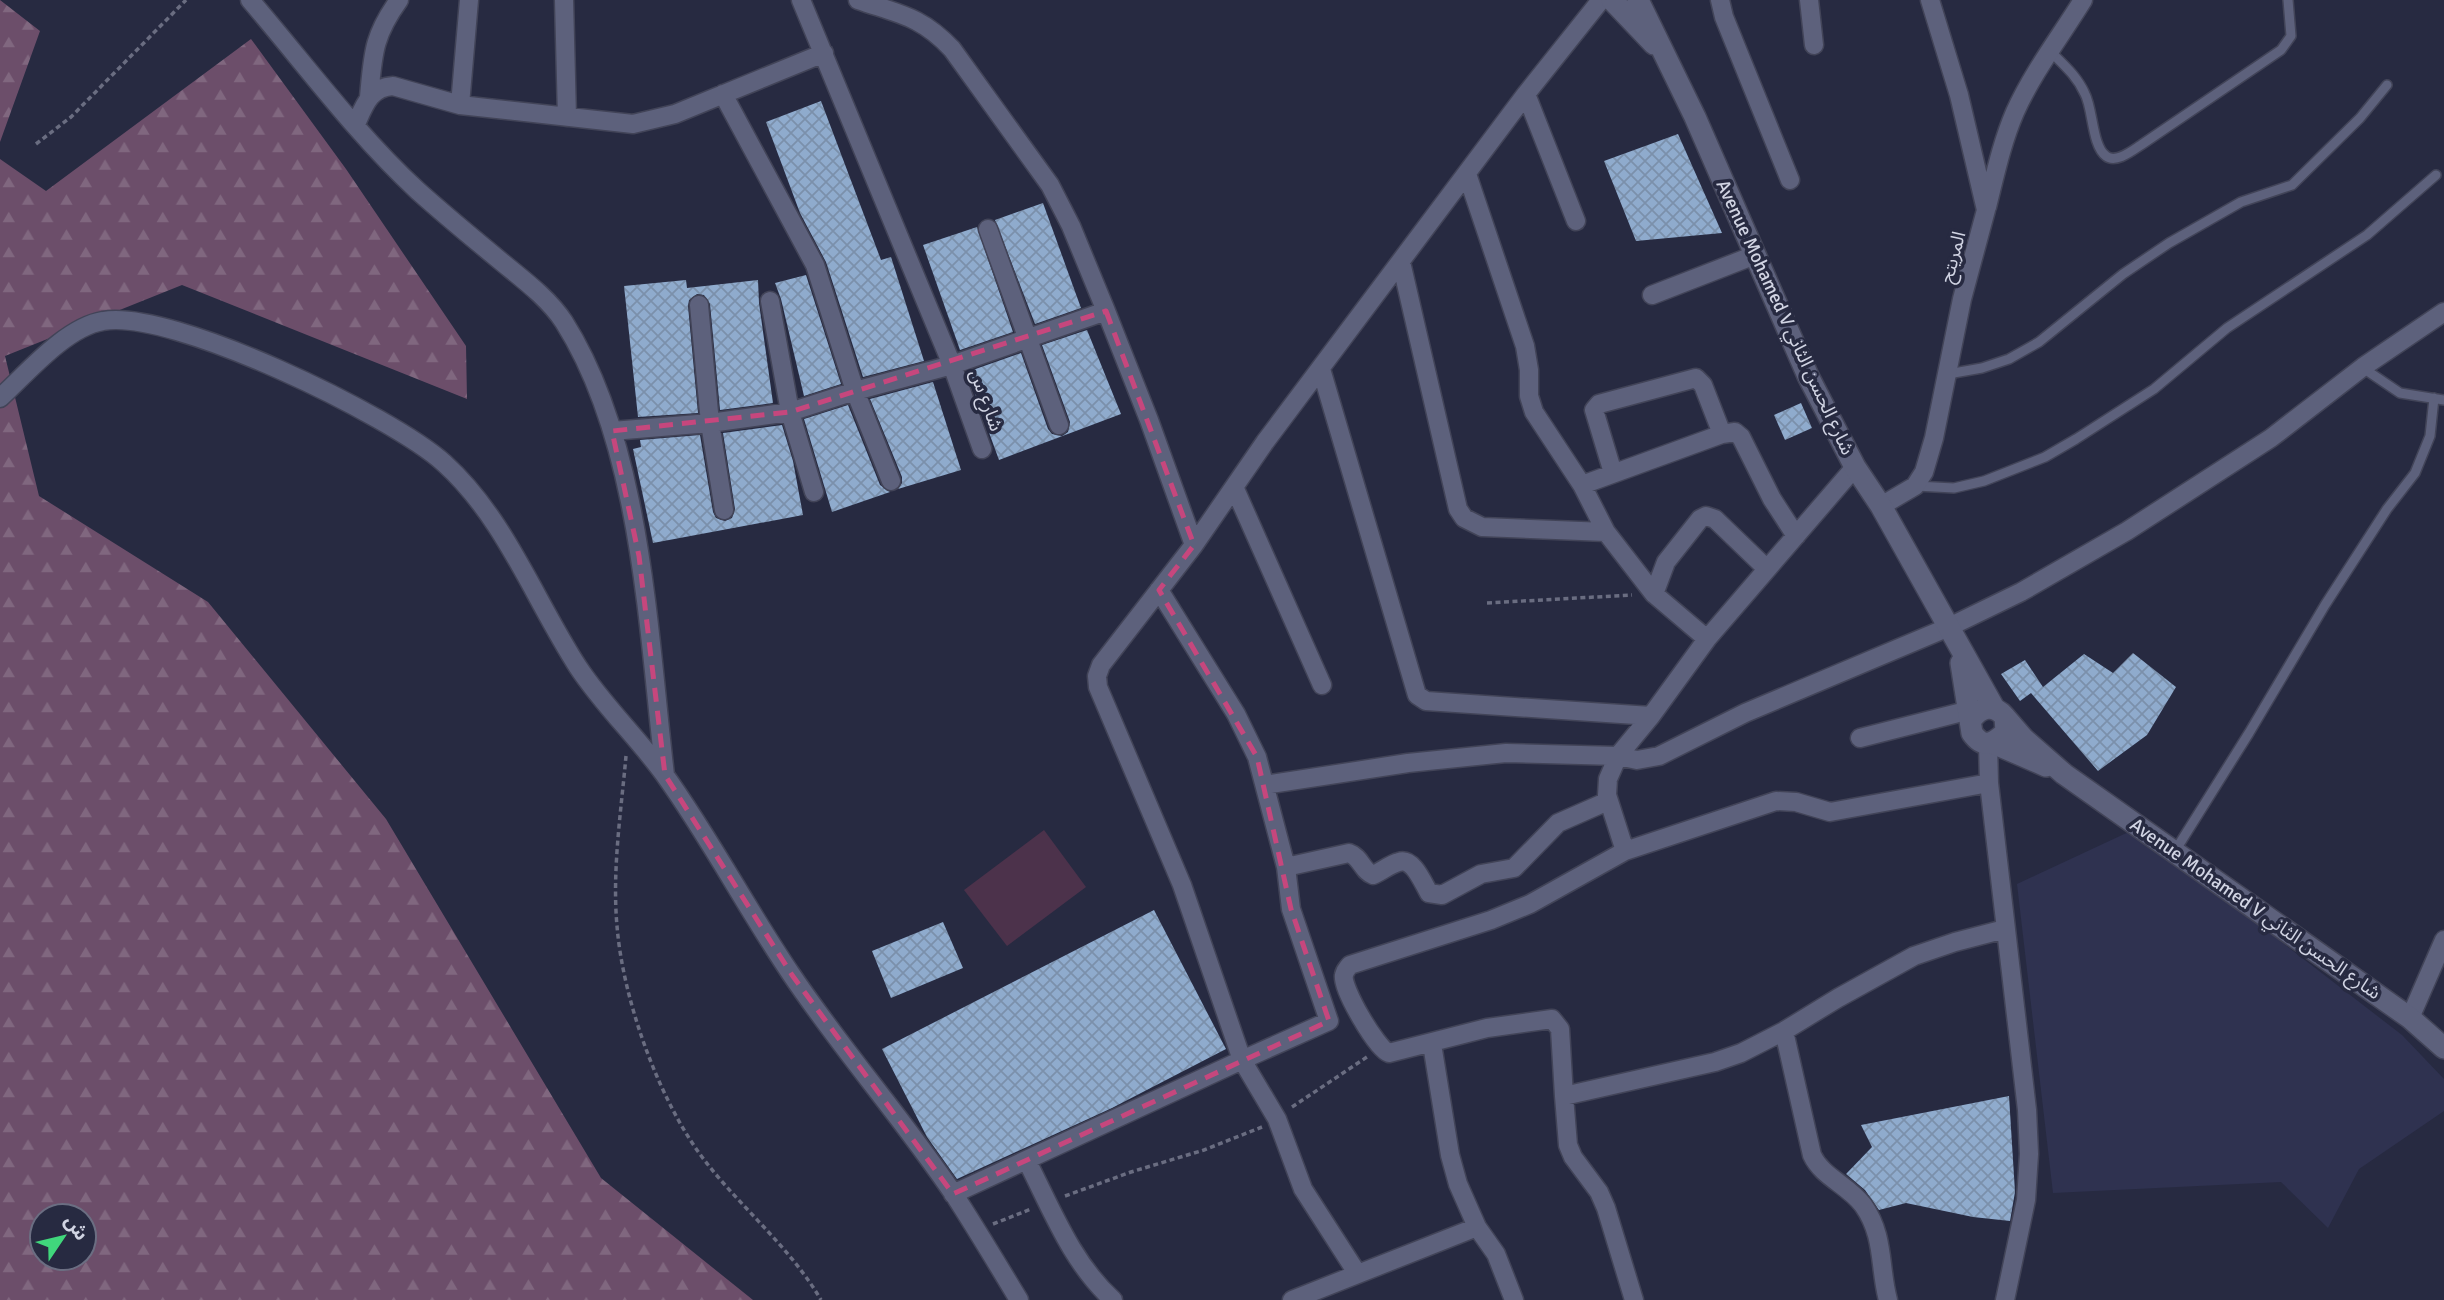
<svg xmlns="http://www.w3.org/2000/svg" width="2444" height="1300" font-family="Signika,'Noto Sans Arabic',sans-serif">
	<defs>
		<pattern id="forest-firs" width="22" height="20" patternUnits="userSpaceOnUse" patternTransform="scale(1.75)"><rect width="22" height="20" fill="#6c4e6a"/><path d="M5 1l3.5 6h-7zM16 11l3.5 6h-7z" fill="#80677f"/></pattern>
		<pattern id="building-cross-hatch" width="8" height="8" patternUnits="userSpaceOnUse" patternTransform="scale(1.75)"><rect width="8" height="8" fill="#8fabcd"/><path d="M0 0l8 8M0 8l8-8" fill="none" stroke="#7b90ab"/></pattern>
	</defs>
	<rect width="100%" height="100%" fill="#272a41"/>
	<path fill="#2f3250" d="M2135 829 2402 1035 2444 1079V1111L2359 1169 2328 1228 2281 1182 2053 1193 2017 884Z"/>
	<path fill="url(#forest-firs)" fill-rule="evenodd" d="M0 0 40 31 0 142Z
		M251 39 346 169 466 346 467 399 182 285 5 356 39 496 208 602 386 819 601 1178 753 1300H0V159L46 191ZM42 1216H84V1258H42Z"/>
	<path fill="#4c324b" d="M1044 830 1086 887 1007 946 964 890Z"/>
	<path fill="url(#building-cross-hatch)" d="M821 101 881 260 891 257 924 361 863 377 826 262 800 213 766 122Z
		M1678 134 1722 233 1636 241 1604 161Z
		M1043 203 1081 308 1035 324 995 220Z
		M977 227 1013 332 960 350 923 245Z
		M806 275 841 384 804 396 781 299 775 283Z
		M686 280 687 288 758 280 759 303 773 403 720 410 710 304 704 295 697 294 689 300 688 306 698 413 638 417 624 286Z
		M1087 330 1121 414 999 460 967 372 1021 353 1048 429 1052 434 1062 436 1068 432 1070 422 1042 345Z
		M933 382 961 470 898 489 902 483V477L870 399Z
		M1801 403 1812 428 1785 440 1774 415Z
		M848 405 880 485 890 492 832 512 804 419Z
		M782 425 793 461 803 515 653 543 633 449 641 447 640 440 700 435 713 512 716 518 725 521 732 518 735 509 723 433Z
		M2133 653 2176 687 2147 735 2098 771 2031 693 2020 701 2001 674 2025 660 2043 687 2084 654 2113 673Z
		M1154 910 1226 1049 1112 1108 957 1179 927 1137 882 1049Z
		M943 922 963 968 891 998 872 951Z
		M2009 1096 2015 1192 2010 1221 1973 1217 1906 1203 1879 1210 1865 1190 1846 1174 1872 1147 1861 1125Z"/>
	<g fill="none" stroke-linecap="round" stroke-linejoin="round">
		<defs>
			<path id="lane" d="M2050 51C2064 65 2077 76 2085 94 2093 109 2092 146 2106 156 2116 164 2133 150 2141 145L2281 50 2291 36 2288 0
				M2363 368 2400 393 2444 400
				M1948 374 1982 368 2009 359 2039 342 2123 274 2169 243 2241 202 2292 185 2360 118 2387 85
				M1916 486 1954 488 1984 481 2045 457 2076 439 2154 389 2227 328 2367 235 2436 175
				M2175 851 2249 733 2325 605 2387 509 2415 473 2430 436 2434 398"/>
			<path id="street" d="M250 0C305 64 356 134 418 191 446 216 475 240 503 263 525 281 549 299 564 322 642 445 648 633 665 775
				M564 0 567 117
				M801 0 952 365 1106 311 1149 420 1194 545
				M858 0C899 14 921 16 952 49L1050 185 1071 226 1106 311
				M1720 0 1724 17 1790 180
				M1809 0 1814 45
				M723 94 815 265 855 391 891 481
				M1526 94 1576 221
				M369 97C373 54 373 36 399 0
				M460 105 469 0
				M356 124C364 106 370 87 393 86L460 105 633 124 675 114 824 53
				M1467 174 1525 346 1529 370V396L1534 412 1582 485 1606 532
				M1987 207C1995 175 2002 142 2015 112 2033 72 2060 37 2083 0
				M988 229 1059 425
				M1401 262 1458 509 1464 518 1482 527 1606 532 1654 594 1707 639
				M1652 295 1755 255
				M770 301 790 412 814 492
				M699 305 710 423 724 510
				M1321 369 1417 695 1426 701 1651 716
				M0 398C27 373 66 327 103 321 170 308 392 416 444 463 505 518 534 599 578 667 603 705 637 737 664 774 710 838 747 909 791 974 842 1050 904 1120 955 1196 977 1230 998 1265 1019 1300
				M612 431 710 423 790 412 855 391 952 365 982 449
				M1855 467 1707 639 1651 716 1618 756 1608 779 1607 795 1625 851 1530 904 1491 920 1350 965C1347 969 1345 970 1344 975 1341 988 1377 1049 1389 1053L1487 1028 1552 1019 1560 1029 1564 1096 1715 1062 1741 1053 1784 1031 1838 998 1914 956 1955 942 2005 929
				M1613 473 1594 410 1599 404 1696 378 1703 385 1722 434
				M1582 485 1722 434 1735 432 1741 437 1772 499 1796 536
				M1235 489 1322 685
				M1881 506 1915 486 1924 472 1934 438 1962 299 1986 210 1959 95 1930 0
				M1159 590 1236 714 1257 757 1286 867 1291 909 1329 1021 1242 1060 1277 1119 1303 1189 1357 1273
				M1654 594 1666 562 1700 519 1706 516 1715 519 1767 569
				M1860 738 1970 710
				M1988 744 1989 783 2027 1110 2029 1154 2026 1200 2005 1300
				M1265 785 1408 763 1506 753 1618 756 1637 760 1659 756 1745 713 1949 627 2021 592 2127 531 2271 438 2363 367 2444 312
				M1625 851 1776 801 1796 802 1830 812 1989 783
				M1286 867 1349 853C1361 857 1362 871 1373 875 1381 872 1390 864 1399 862 1413 857 1423 883 1429 893L1442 895 1481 874 1514 868 1558 823 1608 801
				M2410 1018 2444 940
				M1784 1031 1812 1155C1822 1177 1848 1185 1863 1205 1885 1236 1879 1267 1888 1300
				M1432 1044 1450 1155 1458 1184 1477 1227 1496 1254 1514 1300
				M1564 1096 1568 1145 1573 1157 1599 1192 1606 1208 1634 1300
				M1027 1161C1052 1210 1072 1263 1113 1300
				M953 1194 1242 1060 1182 885 1098 687 1097 676 1101 665 1194 545 1265 442 1526 94 1601 0
				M1292 1300 1477 1227"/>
			<path id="secondary" d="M1612 0 1654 44
				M1638 0 1695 117 1808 376 1855 467 1881 506 1994 708
				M1961 663 1972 733C1984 750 1994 743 2006 732L2005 717C1994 704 1981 706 1971 720
				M2005 717 2024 739 2064 774 2410 1018 2444 1048
				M1993 743 2046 766"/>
		</defs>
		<use href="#lane" stroke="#424458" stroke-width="12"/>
		<use href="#street" stroke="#424458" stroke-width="21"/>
		<use href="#secondary" stroke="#424458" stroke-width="24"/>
		<path stroke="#6a6d81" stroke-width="3.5" stroke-dasharray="5 3.5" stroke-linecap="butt" d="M36 144 71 117 186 0
			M1487 603 1632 595
			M626 756C621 812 612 870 617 926 623 1002 661 1107 709 1166 745 1211 792 1250 821 1300
			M1292 1107 1367 1057
			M1065 1196 1131 1172 1204 1150 1262 1127
			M993 1224 1031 1209"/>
		<use href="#lane" stroke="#5d617c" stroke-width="9"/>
		<use href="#street" stroke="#5d617c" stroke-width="18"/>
		<use href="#secondary" stroke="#5d617c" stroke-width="21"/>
	</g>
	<path fill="none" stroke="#c6477d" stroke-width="5" stroke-dasharray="14 9" stroke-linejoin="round" d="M1106 311 1194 545 1159 590 1257 757 1291 909 1329 1021 953 1194 792 975 665 775 639 556 612 431 790 412Z"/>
	<g text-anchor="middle" stroke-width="7" stroke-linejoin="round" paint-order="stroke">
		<g font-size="19" fill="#d1d4e3" stroke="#272a41">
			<text transform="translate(1952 257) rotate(-75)" y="7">المريتح</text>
			<text transform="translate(1786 317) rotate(65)" y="7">Avenue Mohamed V شارع الحسن الثاني</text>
			<text transform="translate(987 400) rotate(70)" y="7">شارع س</text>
			<text transform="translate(2256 908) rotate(35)" y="7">Avenue Mohamed V شارع الحسن الثاني</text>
		</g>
	</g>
	<g transform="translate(63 1237) rotate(55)"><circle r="33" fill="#272a41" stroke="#6b6e82" stroke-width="2"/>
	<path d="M0-5L12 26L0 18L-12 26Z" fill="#40d77c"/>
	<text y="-10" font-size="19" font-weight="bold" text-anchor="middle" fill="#d1d4e3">ش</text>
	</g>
</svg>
